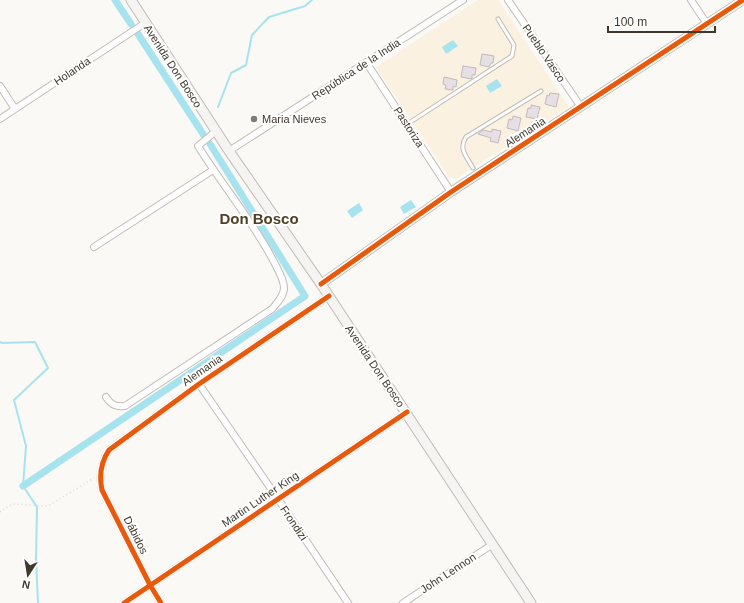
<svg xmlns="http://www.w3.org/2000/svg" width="744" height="603" font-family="Helvetica,sans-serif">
	<rect width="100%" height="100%" fill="#fbf9f6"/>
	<path fill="#fbf1e1" d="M478 0H498L569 107 455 179 449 177 376 67Z"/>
	<path fill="#a6e3ef" d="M453 40 458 46 446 54 442 47Z
		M497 79 502 86 490 93 486 86Z
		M411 200 416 207 404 214 400 207Z
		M359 203 363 210 352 218 347 211Z"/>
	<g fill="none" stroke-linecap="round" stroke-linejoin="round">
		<path stroke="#a6e3ef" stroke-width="2" d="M218 107 231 73 246 65 252 35 269 17 305 6 312 0
			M0 342 2 343 35 342 48 368 14 400 26 446 23 486 37 507 36 559 38 603"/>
		<path stroke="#a6e3ef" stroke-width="7" d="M115 0 131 24
			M138 34 203 134
			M23 486 305 296 210 144"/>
	</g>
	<path fill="#e6e0e5" stroke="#bfbabe" d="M482 54 494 56 493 63H491L489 67 480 65Z
		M463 66 476 68 475 75H472V79L461 77Z
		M444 77 457 80 456 87 453 86V90L445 89 446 85 443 84Z
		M550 93 559 94 556 107 545 104 547 95 549 96Z
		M531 105 540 107 537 119 526 117 528 108H531Z
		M513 116 521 118 518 131 507 128 509 119 512 120Z
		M492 129 501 131 498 143 490 141 491 138 478 134 483 130 492 132Z"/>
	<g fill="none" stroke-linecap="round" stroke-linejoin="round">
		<defs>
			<path id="service" d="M412 121 512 56 514 45 498 19
				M473 168C467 157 458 149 466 137L541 91"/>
			<path id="minor" d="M508 0 581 107
				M691 0 707 24
				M366 62 451 192
				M0 86 15 109
				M0 119 145 23
				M229 151 463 0
				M94 247 213 170
				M199 384 278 499 348 603
				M106 397C111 405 116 407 125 406L272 309C277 303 284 296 284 288 284 279 278 270 274 262 253 221 222 185 198 146L216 131
				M124 603 407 412
				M161 603 150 585 102 490C99 476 101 462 109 450L199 384 329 296
				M403 603 493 544"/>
			<path id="tertiary" d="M321 284 451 192 743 0"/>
			<path id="secondary" d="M131 0 229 151 321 284 531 603"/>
		</defs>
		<use href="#service" stroke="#c1bcb6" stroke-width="5"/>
		<use href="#minor" stroke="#c1bcb6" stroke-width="8"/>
		<use href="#tertiary" stroke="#c1bcb6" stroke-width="10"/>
		<use href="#secondary" stroke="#c1bcb6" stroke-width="11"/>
		<path stroke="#dad9d7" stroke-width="1.5" stroke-dasharray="1 3" stroke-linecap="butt" d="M0 512 12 504 48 506 94 478"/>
		<use href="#service" stroke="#fefefe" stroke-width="3"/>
		<use href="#minor" stroke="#fefefe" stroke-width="6"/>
		<use href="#tertiary" stroke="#fefefe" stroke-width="8"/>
		<use href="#secondary" stroke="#f6f3f3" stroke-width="9"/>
		<defs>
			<path id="cycleway" d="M321 284 451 192 743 0
				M124 603 407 412
				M161 603 150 585 102 490C99 476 101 462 109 450L199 384 329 296"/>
		</defs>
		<use href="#cycleway" stroke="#fff" stroke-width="8"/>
		<use href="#cycleway" stroke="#e8590c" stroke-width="5"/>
	</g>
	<circle fill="#817c72" stroke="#fff" stroke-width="1.5" cx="254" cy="119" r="4"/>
	<g text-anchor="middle" stroke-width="4" stroke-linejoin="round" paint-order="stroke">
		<g font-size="11" fill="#40382b" stroke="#fff">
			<text transform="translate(544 53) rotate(56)" y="4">Pueblo Vasco</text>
			<text transform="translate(173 66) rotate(57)" y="4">Avenida Don Bosco</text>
			<text transform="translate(356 69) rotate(-33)" y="4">República de la India</text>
			<text transform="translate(72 71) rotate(-34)" y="4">Holanda</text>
			<text transform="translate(409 127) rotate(57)" y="4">Pastoriza</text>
			<text transform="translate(525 132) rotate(-33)" y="4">Alemania</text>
			<text transform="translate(375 366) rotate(56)" y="4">Avenida Don Bosco</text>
			<text transform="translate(202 370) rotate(-35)" y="4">Alemania</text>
			<text transform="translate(260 499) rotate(-34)" y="4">Martin Luther King</text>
			<text transform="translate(294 523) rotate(56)" y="4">Frondizi</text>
			<text transform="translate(136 535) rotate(63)" y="4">Dábidos</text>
			<text transform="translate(448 573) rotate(-33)" y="4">John Lennon</text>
		</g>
		<g font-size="11" fill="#40382b" stroke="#fff" text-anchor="start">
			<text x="262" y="123">Maria Nieves</text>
		</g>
		<g font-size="15" font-weight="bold" fill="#514024" stroke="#fff">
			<text x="259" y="224">Don Bosco</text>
		</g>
	</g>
	<g transform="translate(28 575) rotate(192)" stroke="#ffffff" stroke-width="3" paint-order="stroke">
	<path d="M0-3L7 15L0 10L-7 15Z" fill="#40382b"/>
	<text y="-6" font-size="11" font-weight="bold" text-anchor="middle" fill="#40382b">N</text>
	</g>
	<path d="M608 26v6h107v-6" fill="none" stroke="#40382b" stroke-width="2"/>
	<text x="614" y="26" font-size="12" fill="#40382b" stroke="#ffffff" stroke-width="3" paint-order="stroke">100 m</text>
</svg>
